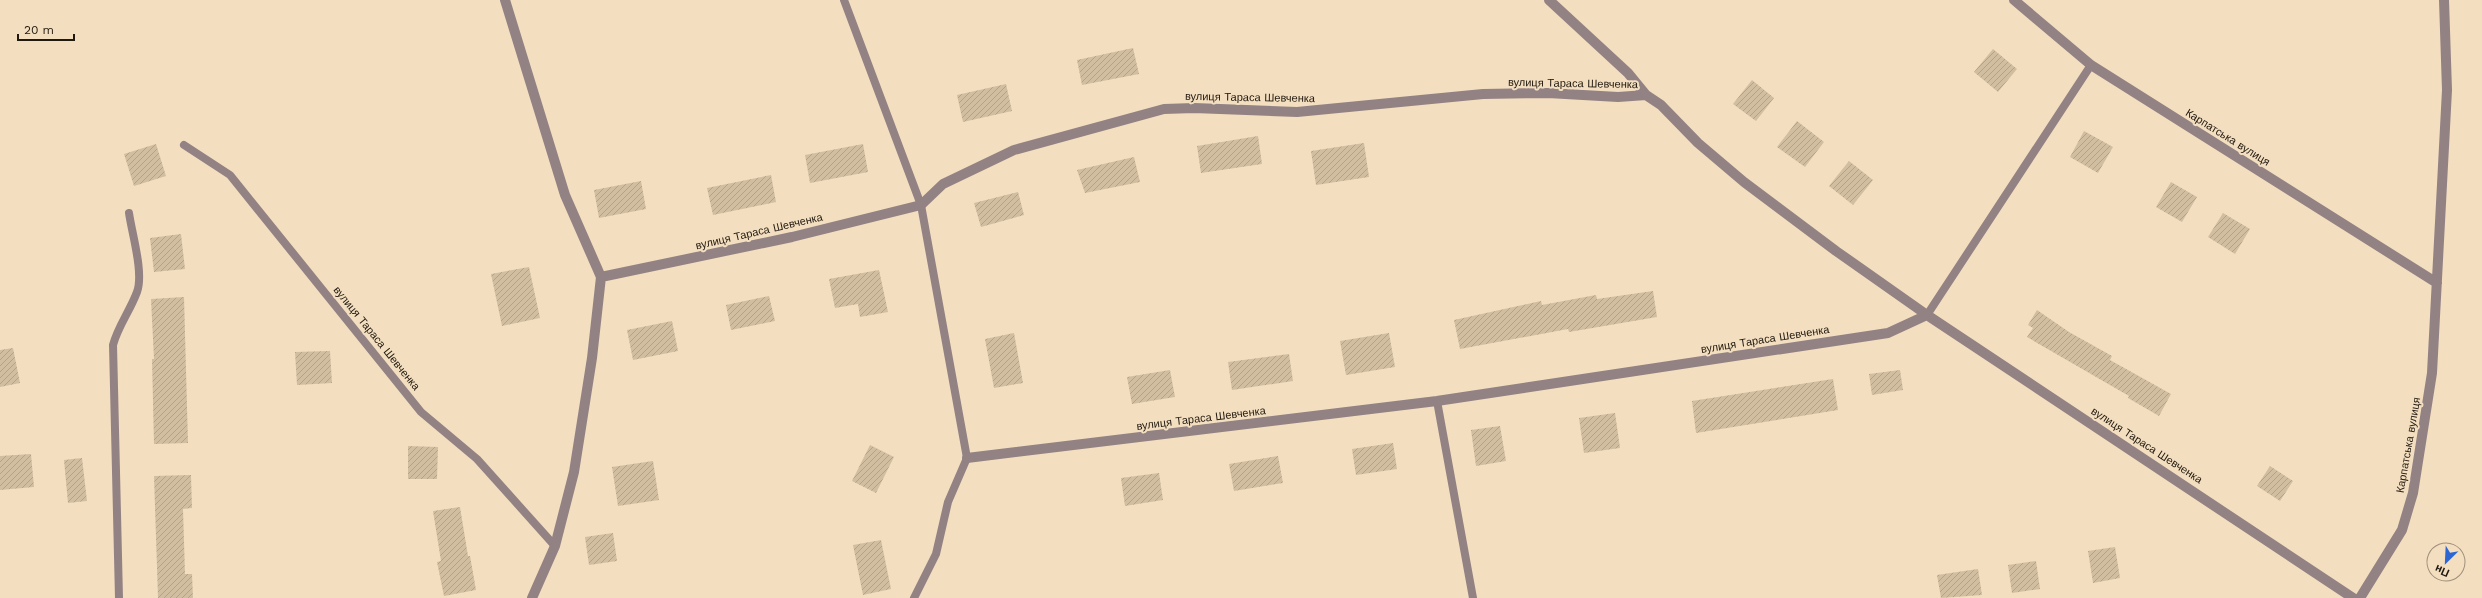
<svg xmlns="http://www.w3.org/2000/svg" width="2482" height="598" font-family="'Work Sans',sans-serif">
	<defs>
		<pattern id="building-hatch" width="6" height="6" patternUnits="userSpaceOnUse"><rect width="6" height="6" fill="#d1bda0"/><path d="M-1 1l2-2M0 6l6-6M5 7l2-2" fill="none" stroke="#b3a289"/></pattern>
	</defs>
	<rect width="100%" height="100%" fill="#f3dec0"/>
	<path fill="url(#building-hatch)" d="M1133 48 1139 74 1082 85 1077 60Z
		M1993 49 2017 69 1998 92 1974 72Z
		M1752 80 1774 98 1756 121 1733 104Z
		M1006 84 1012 111 963 122 957 95Z
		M1797 121 1824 142 1805 167 1777 147Z
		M2084 131 2113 147 2098 173 2070 157Z
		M1258 136 1262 164 1201 173 1197 146Z
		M1364 143 1369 177 1316 185 1311 151Z
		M156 144 166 176 134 186 124 154Z
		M863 144 868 172 810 183 805 155Z
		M1134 157 1140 182 1085 193 1077 170Z
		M1849 161 1873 180 1853 205 1829 186Z
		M771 175 776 202 713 215 707 188Z
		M641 181 646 209 599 218 594 190Z
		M2171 182 2197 197 2182 222 2156 207Z
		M1018 192 1024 215 981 227 974 203Z
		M2223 213 2250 229 2235 254 2208 237Z
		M181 234 185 269 154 272 150 238Z
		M529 267 540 318 502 326 491 274Z
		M879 270 888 312 860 317 858 304 835 308 829 279Z
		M1653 291 1657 317 1569 332 1568 329 1460 349 1454 320 1541 301 1542 305 1596 295 1597 299Z
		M769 296 775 321 731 330 726 305Z
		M184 297 188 443 154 444 152 359H154L151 299Z
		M2037 310 2069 332 2112 356 2110 360 2171 394 2159 416 2128 398 2129 396 2027 337 2033 328 2028 325Z
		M672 321 678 351 633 360 627 330Z
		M1014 333 1023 383 994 388 985 339Z
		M1389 333 1395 367 1346 375 1340 341Z
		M13 348 20 383 0 387V350Z
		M330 351 332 383 297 385 295 352Z
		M1289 354 1293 381 1232 390 1228 362Z
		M1170 370 1175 397 1132 404 1127 377Z
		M1900 370 1903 390 1872 395 1869 374Z
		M1833 379 1838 410 1696 433 1692 401Z
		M1615 413 1620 448 1584 453 1579 418Z
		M1500 426 1506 461 1476 466 1471 430Z
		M1393 443 1397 469 1356 475 1352 449Z
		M870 445 894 457 876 493 852 481Z
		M408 446 438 447 437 479H408Z
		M31 454 34 487 0 490V456Z
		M1278 456 1283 483 1234 491 1229 464Z
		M82 458 87 501 68 503 64 460Z
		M653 461 659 500 618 506 612 467Z
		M2270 466 2293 481 2280 501 2257 486Z
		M1159 473 1163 500 1125 506 1121 478Z
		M191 475 192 508 183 509 185 574H192L193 598H158L154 476Z
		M460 507 468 556H470L476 590 444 596 437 562 441 561 433 511Z
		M613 533 617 561 589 565 585 537Z
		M881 540 891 589 863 595 853 545Z
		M2115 547 2120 578 2093 583 2088 551Z
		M2036 561 2040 589 2012 593 2008 565Z
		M1978 569 1982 595 1941 598 1937 575Z"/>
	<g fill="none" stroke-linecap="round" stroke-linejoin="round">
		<path stroke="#928283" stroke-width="8" d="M844 0 921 205 967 458 948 502 936 554 914 598
			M184 145 230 175 421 412 477 459 555 546
			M1927 315 2091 65
			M1437 401 1473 598
			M119 598 113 345C118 326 130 311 137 292 144 273 132 234 129 213"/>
		<path stroke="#928283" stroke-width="10" d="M505 0 565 195 601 277 592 358 574 472 555 546 532 598
			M1549 0 1628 73 1646 95 1661 105 1698 143 1744 182 1836 251 1927 315 2353 598
			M2014 0 2091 65 2437 283
			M601 277 792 237 921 205 943 184 1014 150 1164 109 1194 108 1297 112 1483 94 1548 93 1618 97 1646 95
			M967 458 1437 401 1888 333 1927 315
			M2360 598 2402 530 2413 493 2432 373 2447 90 2444 0"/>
	</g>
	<g text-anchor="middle" stroke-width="4" stroke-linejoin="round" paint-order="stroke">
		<g font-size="11" fill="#20190e" stroke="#f3dec0">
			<text transform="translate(1573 83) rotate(1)" y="4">вулиця Тараса Шевченка</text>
			<text transform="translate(1250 97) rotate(1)" y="4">вулиця Тараса Шевченка</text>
			<text transform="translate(2228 137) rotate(32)" y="4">Карпатська вулиця</text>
			<text transform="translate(759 231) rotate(-13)" y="4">вулиця Тараса Шевченка</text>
			<text transform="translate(377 338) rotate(51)" y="4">вулиця Тараса Шевченка</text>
			<text transform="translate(1765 339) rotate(-9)" y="4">вулиця Тараса Шевченка</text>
			<text transform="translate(1201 418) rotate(-7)" y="4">вулиця Тараса Шевченка</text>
			<text transform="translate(2147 445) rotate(33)" y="4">вулиця Тараса Шевченка</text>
			<text transform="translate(2408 445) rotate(-80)" y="4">Карпатська вулиця</text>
		</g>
	</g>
	<g transform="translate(2446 562) rotate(204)"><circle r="19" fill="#f3dec0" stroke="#9f8f79"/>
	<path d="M0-3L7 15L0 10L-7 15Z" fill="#2c66d4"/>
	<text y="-6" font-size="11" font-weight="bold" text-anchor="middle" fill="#20190e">Пн</text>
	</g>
	<path d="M18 34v6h56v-6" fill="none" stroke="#20190e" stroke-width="2"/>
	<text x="24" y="34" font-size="12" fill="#20190e" stroke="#f3dec0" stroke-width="3" paint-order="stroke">20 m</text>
</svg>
